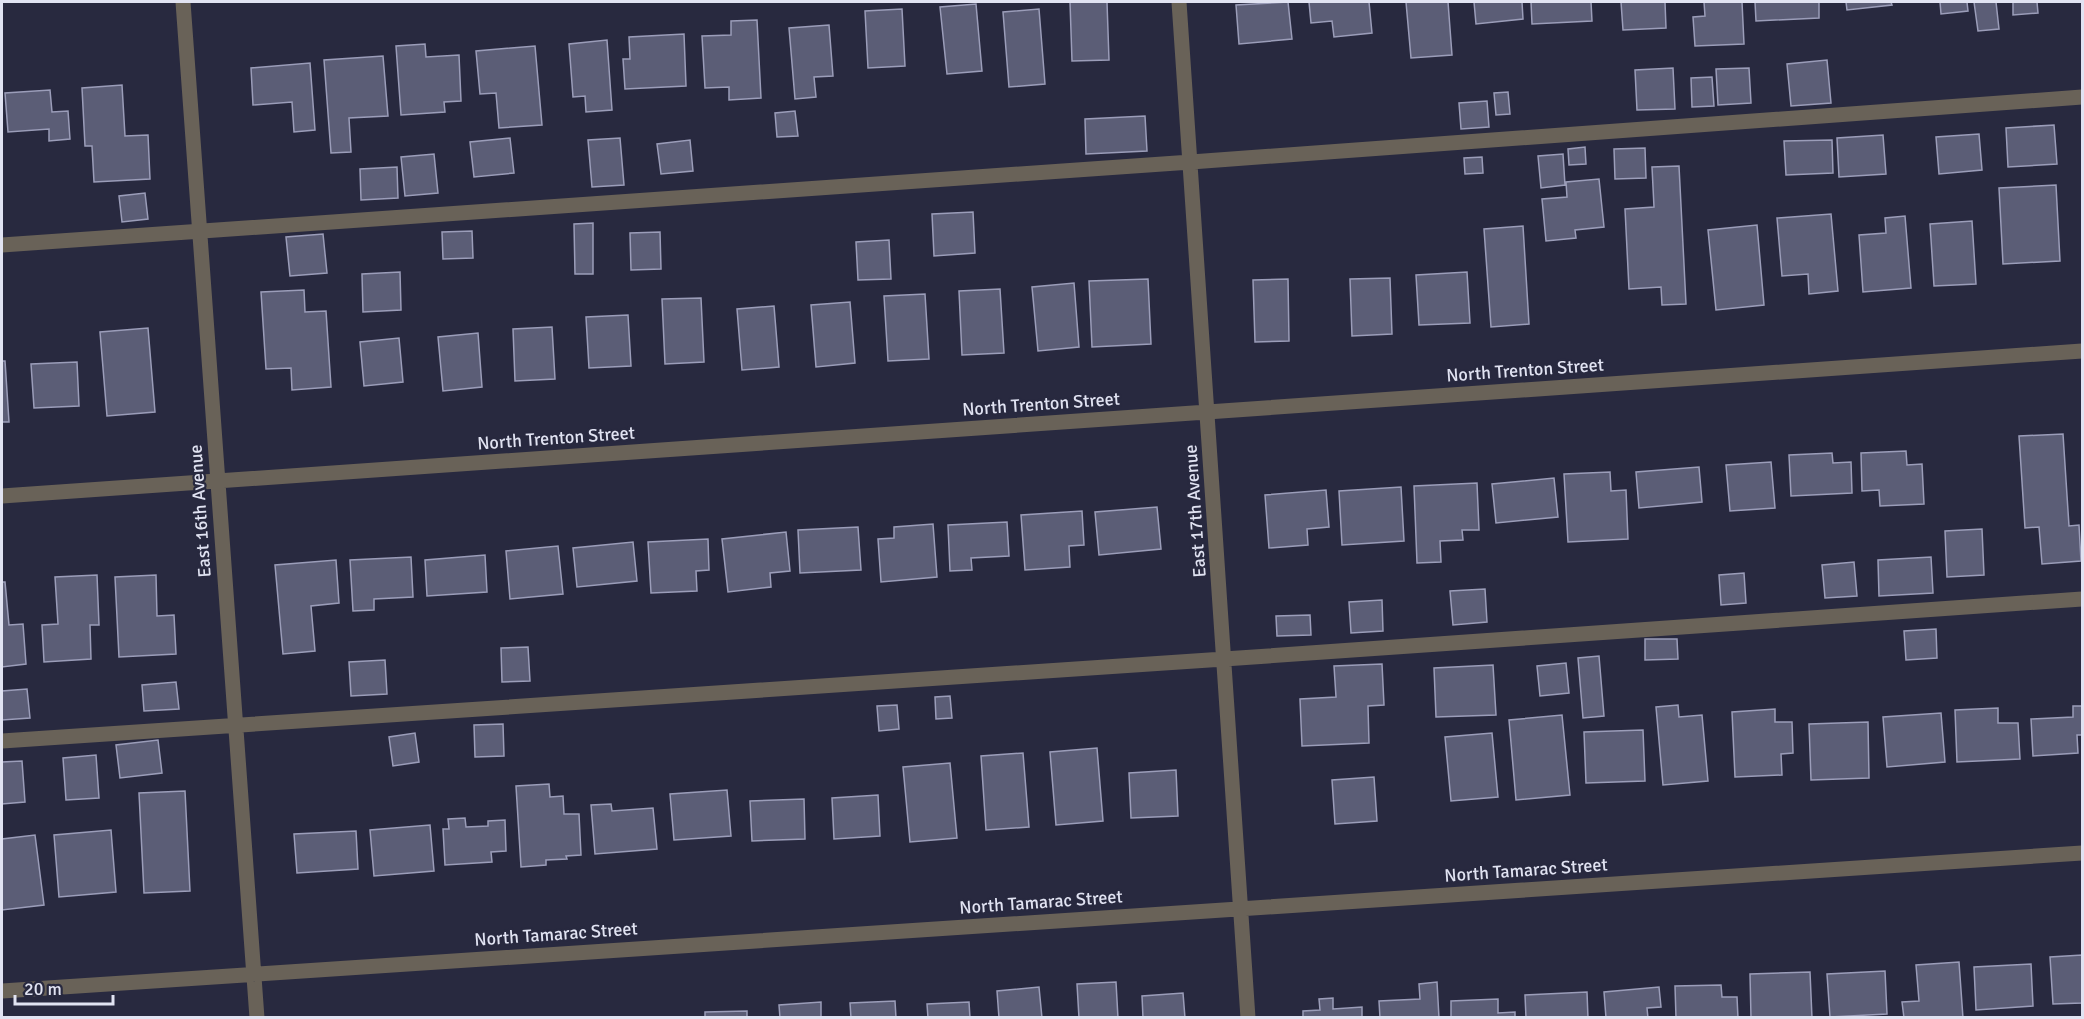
<svg xmlns="http://www.w3.org/2000/svg" width="2084" height="1019" font-family="Signika,sans-serif">
	<rect width="100%" height="100%" fill="#28293f"/>
	<path fill="#5b5d76" stroke="#9b9db9" stroke-width="1.5" d="M1070 2H1107L1109 60 1072 61Z
		M1288 2 1292 39 1239 44 1236 5Z
		M1309 2H1369L1372 33 1334 37 1332 21 1311 23Z
		M1406 2H1448L1452 55 1411 58Z
		M1474 2H1522L1523 19 1476 24Z
		M1531 2H1591L1592 21 1532 24Z
		M1621 2H1665L1666 28 1623 30Z
		M1704 2H1742L1744 44 1695 46 1693 17 1705 16Z
		M1755 2H1819V18L1756 21Z
		M1846 2H1891L1892 5 1847 10Z
		M1940 2H1967L1968 11 1941 14Z
		M1974 2H1996L1999 29 1978 31Z
		M2013 2H2037L2038 13 2013 15Z
		M976 4 982 71 947 74 940 7Z
		M902 9 905 66 868 68 865 11Z
		M1039 9 1045 84 1009 87 1003 12Z
		M757 20 761 98 729 100V87L705 88 702 36 731 35V21Z
		M829 25 833 76 814 77 816 97 795 99 789 28Z
		M684 34 686 86 625 89 623 59H630L629 37Z
		M607 40 612 110 586 112 585 96 573 97 569 44Z
		M425 44 426 57 459 55 461 101 444 102 445 112 401 115 396 46Z
		M535 46 542 125 499 128 496 93 480 94 476 51Z
		M383 56 388 116 349 118 351 152 331 153 324 60Z
		M1827 60 1831 103 1791 106 1787 64Z
		M310 63 315 130 294 132 292 102 253 105 251 68Z
		M1673 68 1675 109 1637 110 1635 70Z
		M1749 68 1751 103 1718 105 1716 69Z
		M1712 77 1714 106 1692 107 1691 78Z
		M122 85 125 136 148 135 150 179 94 182 92 146H85L82 88Z
		M50 90 52 112 68 111 70 139 49 141V129L8 132 5 93Z
		M1508 92 1510 114 1496 115 1494 93Z
		M1487 101 1489 127 1461 129 1459 103Z
		M795 111 798 136 777 137 775 113Z
		M1145 116 1147 151 1086 154 1085 119Z
		M2054 125 2057 164 2008 167 2006 128Z
		M1979 134 1982 170 1939 174 1936 137Z
		M1883 135 1886 174 1839 177 1837 138Z
		M510 138 514 173 474 177 470 142Z
		M620 138 624 185 592 187 588 140Z
		M690 140 693 171 661 174 657 144Z
		M1832 140 1833 173 1786 175 1784 141Z
		M1585 147 1586 164 1569 165 1568 149Z
		M1645 148 1646 178 1615 179 1614 149Z
		M434 154 438 193 405 196 401 157Z
		M1563 154 1565 185 1541 188 1538 156Z
		M1482 157 1483 173 1465 174 1464 158Z
		M1679 166 1686 304 1662 305 1661 287 1629 289 1625 209 1654 207 1652 167Z
		M397 167 398 198 361 200 360 169Z
		M1599 179 1604 227 1575 230 1576 238 1546 241 1542 199 1567 197 1566 182Z
		M2056 185 2060 261 2003 264 1999 188Z
		M145 193 148 219 122 222 119 196Z
		M973 212 975 253 934 256 932 214Z
		M1831 214 1838 291 1809 294 1808 274 1782 276 1777 218Z
		M1905 216 1911 288 1863 292 1859 235 1886 233 1885 218Z
		M1972 221 1976 284 1934 286 1930 224Z
		M593 223V274H575L574 224Z
		M1757 225 1764 305 1716 310 1708 230Z
		M1523 226 1529 324 1491 327 1484 229Z
		M472 231 473 258 443 259 442 232Z
		M660 232 661 269 631 270 630 233Z
		M323 234 327 273 290 276 286 237Z
		M889 240 891 279 858 280 856 242Z
		M400 272 401 310 363 312 362 274Z
		M1467 272 1470 323 1419 325 1416 275Z
		M1390 278 1392 334 1352 336 1350 279Z
		M1148 279 1151 344 1092 347 1089 281Z
		M1288 279 1289 341 1255 342 1253 280Z
		M1074 283 1079 347 1038 351 1032 287Z
		M1000 289 1004 353 962 355 959 291Z
		M304 290 305 312 326 311 331 387 292 390 291 368 266 369 261 292Z
		M925 294 929 359 888 361 884 296Z
		M701 298 704 362 665 364 662 299Z
		M850 302 855 363 816 367 811 305Z
		M774 306 779 367 742 370 737 309Z
		M628 315 631 366 589 368 586 317Z
		M552 327 555 379 515 381 513 329Z
		M148 328 155 412 107 416 100 332Z
		M478 333 482 387 443 391 438 337Z
		M399 338 403 382 364 386 360 342Z
		M2 361H5L9 422H2Z
		M77 362 79 406 34 408 31 364Z
		M2063 434 2069 526 2079 525 2081 561 2042 564 2039 527 2025 528 2019 436Z
		M1906 451 1907 465 1922 464 1924 504 1880 506 1879 490 1862 491 1861 453Z
		M1832 453 1833 463 1851 462 1852 493 1791 496 1789 455Z
		M1771 462 1775 508 1730 511 1726 465Z
		M1699 467 1702 502 1639 508 1636 472Z
		M1610 472 1611 491 1626 490 1628 539 1568 542 1564 474Z
		M1554 478 1558 517 1496 523 1492 484Z
		M1477 483 1479 530H1462L1463 540 1440 541 1441 562 1417 563 1414 486Z
		M1401 487 1404 541 1342 545 1339 491Z
		M1326 490 1329 527 1307 529 1308 545 1269 548 1265 495Z
		M1157 507 1161 549 1099 555 1095 512Z
		M1082 511 1084 545 1069 546 1070 567 1025 570 1021 515Z
		M1007 522 1009 556 971 558 972 570 950 571 948 525Z
		M933 524 937 577 881 582 878 539 894 538V527Z
		M858 527 861 570 800 573 798 530Z
		M1982 529 1984 575 1947 577 1945 531Z
		M786 532 790 571 770 573 771 587 728 592 722 539Z
		M708 539 709 570 696 571 697 591 651 593 648 542Z
		M633 542 637 581 577 587 573 548Z
		M558 546 563 594 510 599 506 551Z
		M485 555 487 592 427 596 425 560Z
		M411 557 413 597 374 599V610L353 611 350 560Z
		M1931 557 1933 593 1879 596 1878 560Z
		M336 560 339 603 311 606 315 651 283 654 275 565Z
		M1854 562 1857 596 1825 598 1822 565Z
		M1744 573 1746 603 1721 605 1719 575Z
		M97 575 99 625H90L91 659 44 662 42 625 58 624 55 577Z
		M156 575 157 616 174 615 176 654 119 657 115 577Z
		M2 582H5L9 625 23 624 26 664 2 667Z
		M1485 589 1487 622 1453 625 1450 591Z
		M1382 600 1383 631 1351 633 1349 602Z
		M1310 615 1311 635 1277 636 1276 616Z
		M1936 629 1937 658 1906 660 1904 631Z
		M1645 639H1677L1678 659 1645 660Z
		M528 647 530 681 502 682 501 648Z
		M1599 656 1604 716 1583 718 1578 658Z
		M385 660 387 694 351 696 349 662Z
		M1566 663 1569 693 1540 696 1537 666Z
		M1382 664 1384 705 1368 706 1369 743 1302 746 1300 699 1336 697 1334 666Z
		M1493 665 1496 715 1436 717 1434 668Z
		M176 682 179 709 144 711 142 685Z
		M27 689 30 718 2 720V691Z
		M950 696 952 718 936 719 935 697Z
		M897 705 899 729 879 731 877 706Z
		M1678 705 1679 717 1702 715 1708 781 1663 785 1656 707Z
		M2073 706H2082V735H2077L2078 753 2033 756 2031 719 2073 717Z
		M1998 708V723H2018L2020 759 1957 762 1955 710Z
		M1775 709V722H1792L1793 753 1781 754 1782 775 1735 777 1732 712Z
		M1941 713 1945 762 1887 767 1883 717Z
		M1562 715 1570 795 1516 800 1509 720Z
		M1868 722 1869 778 1811 780 1809 724Z
		M503 724 504 756 475 757 474 725Z
		M1643 730 1645 781 1586 783 1584 732Z
		M415 733 419 762 393 766 389 737Z
		M1492 733 1498 797 1451 801 1445 737Z
		M158 740 162 773 120 778 116 745Z
		M1097 748 1103 821 1056 825 1050 752Z
		M1023 753 1029 827 986 830 981 756Z
		M96 755 99 798 66 800 63 758Z
		M22 761 25 802 2 804V762Z
		M950 763 957 838 910 842 903 767Z
		M1176 770 1178 816 1131 818 1129 773Z
		M1374 777 1377 821 1335 824 1332 780Z
		M549 784 550 797 563 796 564 814H579L581 855 566 856 567 859 546 860V865L521 867 516 786Z
		M727 790 731 836 674 840 670 794Z
		M185 791 190 891 144 893 139 793Z
		M878 795 880 836 834 839 832 798Z
		M804 799 805 839 752 841 750 801Z
		M611 804 612 811 653 808 657 849 595 854 591 805Z
		M465 818 466 827 488 826V821L505 820 506 851 491 852 492 862 445 865 443 829H449L448 819Z
		M430 825 434 871 374 876 370 830Z
		M111 830 116 892 59 897 54 835Z
		M356 831 358 869 297 873 294 834Z
		M35 835 44 905 2 910V839Z
		M2082 955V1003L2053 1004 2050 957Z
		M1959 962 1963 1018H1904L1902 1002 1919 1001 1916 965Z
		M2031 964 2033 1006 1976 1010 1974 967Z
		M1885 971 1887 1014 1830 1017 1827 974Z
		M1810 972 1812 1018H1751L1750 974Z
		M1116 982 1118 1018H1079L1077 984Z
		M1437 982 1439 1018H1380L1379 1001 1420 999 1419 984Z
		M1721 985 1722 997H1737L1738 1018H1676L1675 986Z
		M1039 987 1042 1018H999L997 991Z
		M1659 987 1661 1007 1647 1008 1648 1018H1606L1604 992Z
		M1587 992 1588 1018H1526L1525 995Z
		M1183 993 1185 1018H1143L1142 996Z
		M1333 998V1009L1362 1007V1018H1303V1011L1320 1010 1319 999Z
		M1498 999V1013L1515 1012V1018H1451V1001Z
		M895 1001 896 1018H851L850 1003Z
		M821 1002V1018H780L779 1005Z
		M969 1002 970 1018H928L927 1004Z
		M747 1011V1018H705V1012Z"/>
	<g fill="none" stroke-linecap="round" stroke-linejoin="round">
		<path stroke="#696258" stroke-width="15" d="M183 2 257 1018
			M1179 2 1248 1018
			M2 245 1191 162 2082 97
			M2 496 2082 351
			M2 741 1224 659 2082 599
			M2 991 2082 853"/>
	</g>
	<g text-anchor="middle" stroke-width="4.5" stroke-linejoin="round" paint-order="stroke">
		<g font-size="18" fill="#e1e3f2" stroke="#28293f">
			<text transform="translate(1525 370) rotate(-4)" y="6">North Trenton Street</text>
			<text transform="translate(1041 404) rotate(-4)" y="6">North Trenton Street</text>
			<text transform="translate(556 438) rotate(-4)" y="6">North Trenton Street</text>
			<text transform="translate(200 511) rotate(-94)" y="6">East 16th Avenue</text>
			<text transform="translate(1195 511) rotate(-94)" y="6">East 17th Avenue</text>
			<text transform="translate(1526 870) rotate(-4)" y="6">North Tamarac Street</text>
			<text transform="translate(1041 902) rotate(-4)" y="6">North Tamarac Street</text>
			<text transform="translate(556 934) rotate(-4)" y="6">North Tamarac Street</text>
		</g>
	</g>
	<rect width="2084" height="1019" fill="none" stroke="#e1e3f2" stroke-width="6"/>
	<path d="M15 995v9h98v-9" fill="none" stroke="#e1e3f2" stroke-width="3"/>
	<text x="24" y="995" font-size="18" fill="#e1e3f2" stroke="#28293f" stroke-width="4.5" paint-order="stroke">20 m</text>
</svg>
